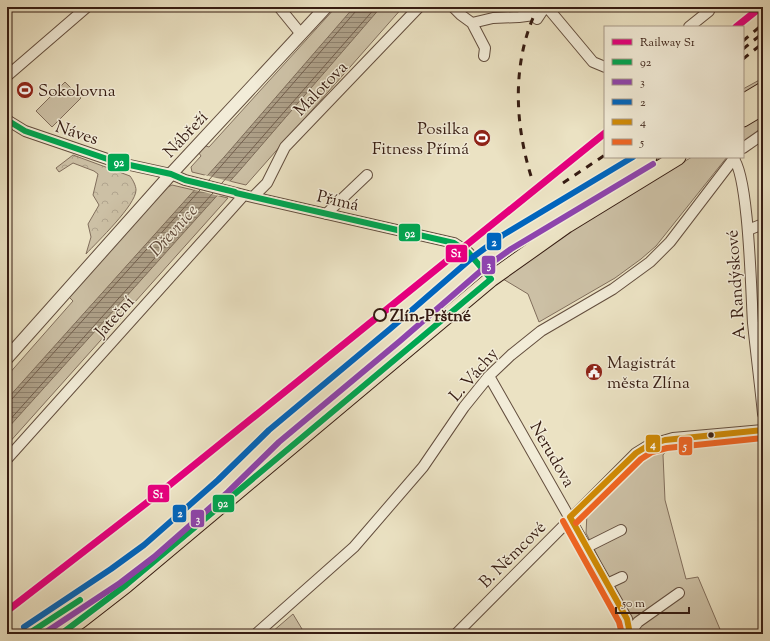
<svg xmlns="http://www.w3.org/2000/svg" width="770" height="641" font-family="'Sorts Mill Goudy',serif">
	<defs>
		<pattern id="forest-crowns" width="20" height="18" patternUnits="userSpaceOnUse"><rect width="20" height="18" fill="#ccc0a5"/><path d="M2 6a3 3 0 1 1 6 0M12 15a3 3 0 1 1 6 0" fill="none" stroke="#b0a48d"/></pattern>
		<pattern id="water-rules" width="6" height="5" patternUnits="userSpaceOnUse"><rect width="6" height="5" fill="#ad9f87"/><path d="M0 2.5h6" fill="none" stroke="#8e816d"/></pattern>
	</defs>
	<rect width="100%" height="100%" fill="#ebe2c3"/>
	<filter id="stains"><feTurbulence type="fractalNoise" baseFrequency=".005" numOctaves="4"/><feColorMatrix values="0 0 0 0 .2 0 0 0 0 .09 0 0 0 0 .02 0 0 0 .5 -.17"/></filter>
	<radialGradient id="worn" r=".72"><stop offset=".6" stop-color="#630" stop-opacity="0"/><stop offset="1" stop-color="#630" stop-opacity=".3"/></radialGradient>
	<path fill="#ccc0a5" stroke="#816e5c" d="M336 7H403L246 185 192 172 191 167 201 156 199 153 206 146 209 147Z
		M763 78V84L743 96V89Z
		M65 82 81 98 52 127 36 111Z
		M763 115V128L743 142V127Z
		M661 157H667L511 256H506L505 254 506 251Z
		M692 157H727L656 246 641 259 615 278 539 322 528 294 503 279 527 261 605 208Z
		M172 185 228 198 7 445V376L73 301 68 296 152 201 154 202 168 187Z
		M469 280V283L302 422 280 442 260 464 236 484 264 453Z
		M670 442 671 445 663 455 665 500 686 579 698 577 722 634H637L586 533 587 513 610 482 638 458Z
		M114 584 79 615 51 634H39Z
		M293 614 305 634H271L272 632Z"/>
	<path fill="url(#forest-crowns)" stroke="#816e5c" d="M73 155 130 176C133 180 136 186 136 190 136 205 97 242 86 254L91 237 88 224 99 205 93 195 98 174 94 171 73 163 59 172 56 168Z"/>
	<path fill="url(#water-rules)" stroke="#7d6b58" d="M354 7H381L241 169 7 429V399L225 156Z"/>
	<path fill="#ebe2c3" d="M205 175 232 182 219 196 192 189Z"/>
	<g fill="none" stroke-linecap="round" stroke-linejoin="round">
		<path stroke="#725e4c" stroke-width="1" d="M209 180 356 11 357 7
			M222 183 376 7
			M7 401 12 399 200 190
			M7 423 213 193"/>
		<defs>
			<path id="minor" d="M279 7 301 34
				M453 7 461 15 472 23 493 18 519 17 534 15 537 19 545 7
				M547 7 593 62 605 67
				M472 23 485 48 484 56
				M689 27 709 11 710 7
				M7 76 87 7
				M7 120 25 131 116 162 171 174 185 180 248 196 454 243 468 252 478 263
				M743 148 763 134
				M733 158C749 175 751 294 753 323 756 353 760 383 763 414
				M253 197 267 183 285 147 419 7
				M326 214 367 175
				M748 230 763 224
				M489 376 627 619 630 634
				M7 459 244 195
				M587 547 621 530
				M607 584 622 577
				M256 634 354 547 423 467 464 407 489 376 511 355 541 331 613 289 650 262 670 242 735 157
				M456 634 636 453 649 445 673 438 763 430
				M629 634 638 622 679 593"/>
			<path id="tertiary" d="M7 358 171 174 326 7"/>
			<path id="primary" d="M743 102 763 90
				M743 119 763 107
				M28 634 116 576 149 551 223 486 274 436 395 335 478 263 507 242 649 157
				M61 634 81 620 126 585 491 279 567 225 678 157"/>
		</defs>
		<use href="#minor" stroke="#634e3e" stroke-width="12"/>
		<use href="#tertiary" stroke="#634e3e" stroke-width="14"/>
		<use href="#primary" stroke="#361c12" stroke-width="17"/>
		<use href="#minor" stroke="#f2ecd8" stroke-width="10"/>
		<use href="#tertiary" stroke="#f2ecd8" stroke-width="12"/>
		<use href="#primary" stroke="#ebe2c3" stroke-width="15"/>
		<path stroke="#361c12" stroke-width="3" stroke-dasharray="7 7" stroke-linecap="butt" d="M743 41 763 24
			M743 49 763 33
			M743 59 763 43
			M531 176C514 121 512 59 538 7
			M563 183 605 155"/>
		<defs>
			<path id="bus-1" d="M7 120 25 131 116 162 171 174 185 180 235 192
				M28 634 80 600
				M61 634 126 585 491 279 468 252 454 243 236 193"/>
			<path id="bus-2" d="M43 634 120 583 154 557 228 492 279 442 400 341 483 269 511 249 653 164"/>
			<path id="bus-3" d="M24 627 111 569 144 545 218 480 269 430 390 329 473 257 503 235 633 157"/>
			<path id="bus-4" d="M570 517 636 453 649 445 665 440 763 430
				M570 517 627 619 630 634"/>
			<path id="bus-5" d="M563 521 619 622 622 634
				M576 523 641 459 652 452 667 448 763 438"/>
		</defs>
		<use href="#bus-1" stroke="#f2ecd8" stroke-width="9"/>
		<use href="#bus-2" stroke="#f2ecd8" stroke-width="9"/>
		<use href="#bus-3" stroke="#f2ecd8" stroke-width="9"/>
		<use href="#bus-4" stroke="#f2ecd8" stroke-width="9"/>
		<use href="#bus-5" stroke="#f2ecd8" stroke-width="9"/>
		<use href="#bus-1" stroke="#00a651" stroke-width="6"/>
		<use href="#bus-2" stroke="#8e44ad" stroke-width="6"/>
		<use href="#bus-3" stroke="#0065bd" stroke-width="6"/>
		<use href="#bus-4" stroke="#d08a04" stroke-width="6"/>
		<use href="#bus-5" stroke="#f26522" stroke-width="6"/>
		<defs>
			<path id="rail-1" d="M736 27 761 7
				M7 611 162 491 605 133"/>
		</defs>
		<use href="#rail-1" stroke="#f2ecd8" stroke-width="10"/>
		<use href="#rail-1" stroke="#e5007d" stroke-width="7"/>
	</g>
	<defs>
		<symbol id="stadium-disc" viewBox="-11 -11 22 22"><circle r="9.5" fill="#8f2418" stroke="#f2ecd8"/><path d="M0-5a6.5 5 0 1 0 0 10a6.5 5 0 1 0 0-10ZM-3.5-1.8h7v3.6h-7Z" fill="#fff"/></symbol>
		<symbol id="civic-disc" viewBox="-11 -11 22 22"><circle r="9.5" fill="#8f2418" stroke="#f2ecd8"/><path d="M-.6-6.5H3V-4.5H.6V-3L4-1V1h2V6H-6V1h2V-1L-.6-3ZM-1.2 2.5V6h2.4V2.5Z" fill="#fff"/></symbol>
	</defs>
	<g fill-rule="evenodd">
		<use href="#stadium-disc" x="15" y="80" width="20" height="20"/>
		<use href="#stadium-disc" x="472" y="128" width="20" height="20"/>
		<use href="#civic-disc" x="584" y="362" width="20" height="20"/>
	</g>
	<circle fill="#f2ecd8" stroke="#361c12" stroke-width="2" cx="380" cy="315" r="6"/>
	<circle fill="#361c12" stroke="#f2ecd8" stroke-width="1.5" cx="711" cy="435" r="3.5"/>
	<g text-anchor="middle" stroke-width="3" stroke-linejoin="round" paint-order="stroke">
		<g font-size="17" fill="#361c12" stroke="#f2ecd8">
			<text transform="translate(320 88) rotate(-46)" y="6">Malotova</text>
			<text transform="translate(77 132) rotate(18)" y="6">Náves</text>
			<text transform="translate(185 134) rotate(-47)" y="6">Nábřeží</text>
			<text transform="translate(338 200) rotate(13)" y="6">Přímá</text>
			<text transform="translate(735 285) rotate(-94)" y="6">A. Randýskové</text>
			<text transform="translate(114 316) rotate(-48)" y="6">Jateční</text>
			<text transform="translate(473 374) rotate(-49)" y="6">L. Váchy</text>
			<text transform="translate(553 454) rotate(60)" y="6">Nerudova</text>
			<text transform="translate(512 554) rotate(-45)" y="6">B. Němcové</text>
		</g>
		<g font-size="17" fill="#361c12" stroke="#f2ecd8" text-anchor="start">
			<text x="38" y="96">Sokolovna</text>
			<text x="469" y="134" text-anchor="end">Posilka<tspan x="469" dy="20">Fitness Přímá</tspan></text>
			<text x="607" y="368">Magistrát<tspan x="607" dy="20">města Zlína</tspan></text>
		</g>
		<g font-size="17" font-weight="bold" fill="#361c12" stroke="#f2ecd8" text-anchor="start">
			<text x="390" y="321">Zlín-Prštné</text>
		</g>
		<g font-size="18" font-style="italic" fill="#604a3b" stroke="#f2ecd8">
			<text transform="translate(173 230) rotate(-48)" y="6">Dřevnice</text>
		</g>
	</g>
	<g stroke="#f2ecd8" stroke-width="1.5">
		<rect x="107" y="153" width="23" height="19" rx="4" fill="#00a651"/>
		<rect x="398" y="223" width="23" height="19" rx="4" fill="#00a651"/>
		<rect x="486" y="232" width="16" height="19" rx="4" fill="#0065bd"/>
		<rect x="445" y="244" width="23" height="19" rx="4" fill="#e5007d"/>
		<rect x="481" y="255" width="15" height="20" rx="4" fill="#8e44ad"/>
		<rect x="645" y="434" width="16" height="19" rx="4" fill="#d08a04"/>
		<rect x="678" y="436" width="15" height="20" rx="4" fill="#f26522"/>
		<rect x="147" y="484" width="23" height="19" rx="4" fill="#e5007d"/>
		<rect x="212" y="494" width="23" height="19" rx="4" fill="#00a651"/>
		<rect x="172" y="504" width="15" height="19" rx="4" fill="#0065bd"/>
		<rect x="190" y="509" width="15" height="19" rx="4" fill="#8e44ad"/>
	</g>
	<g font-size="11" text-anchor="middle" font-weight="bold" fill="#fff">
		<text x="119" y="166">92</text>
		<text x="410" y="237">92</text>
		<text x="494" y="246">2</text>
		<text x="456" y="257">S1</text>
		<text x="489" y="269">3</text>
		<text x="653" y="448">4</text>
		<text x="685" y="450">5</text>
		<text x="158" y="498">S1</text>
		<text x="223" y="507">92</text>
		<text x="180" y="517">2</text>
		<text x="198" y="523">3</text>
	</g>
	<rect width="770" height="641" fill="none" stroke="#ebe2c3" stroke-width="24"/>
	<rect x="8" y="8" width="754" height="625" fill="none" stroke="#361c12" stroke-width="2"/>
	<rect x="12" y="12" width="746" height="617" fill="none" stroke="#361c12"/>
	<rect x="604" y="26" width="140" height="132" fill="#f2ecd8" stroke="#a79989"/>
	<rect x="612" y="39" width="20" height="6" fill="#e5007d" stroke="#a79989"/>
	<text x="640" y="46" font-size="12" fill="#361c12">Railway S1</text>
	<rect x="612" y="59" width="20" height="6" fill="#00a651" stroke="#a79989"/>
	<text x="640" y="66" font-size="12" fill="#361c12">92</text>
	<rect x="612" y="79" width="20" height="6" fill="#8e44ad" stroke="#a79989"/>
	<text x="640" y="86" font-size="12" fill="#361c12">3</text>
	<rect x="612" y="99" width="20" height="6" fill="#0065bd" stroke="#a79989"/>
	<text x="640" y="106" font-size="12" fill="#361c12">2</text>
	<rect x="612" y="119" width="20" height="6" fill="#d08a04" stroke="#a79989"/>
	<text x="640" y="126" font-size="12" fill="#361c12">4</text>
	<rect x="612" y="139" width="20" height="6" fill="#f26522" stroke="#a79989"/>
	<text x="640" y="146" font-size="12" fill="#361c12">5</text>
	<path d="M616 607v6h73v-6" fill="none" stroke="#361c12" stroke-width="2"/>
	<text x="622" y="607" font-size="12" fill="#361c12" stroke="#f2ecd8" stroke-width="3" paint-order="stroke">50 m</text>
	<rect width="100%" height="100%" filter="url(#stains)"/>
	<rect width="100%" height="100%" fill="url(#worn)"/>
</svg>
